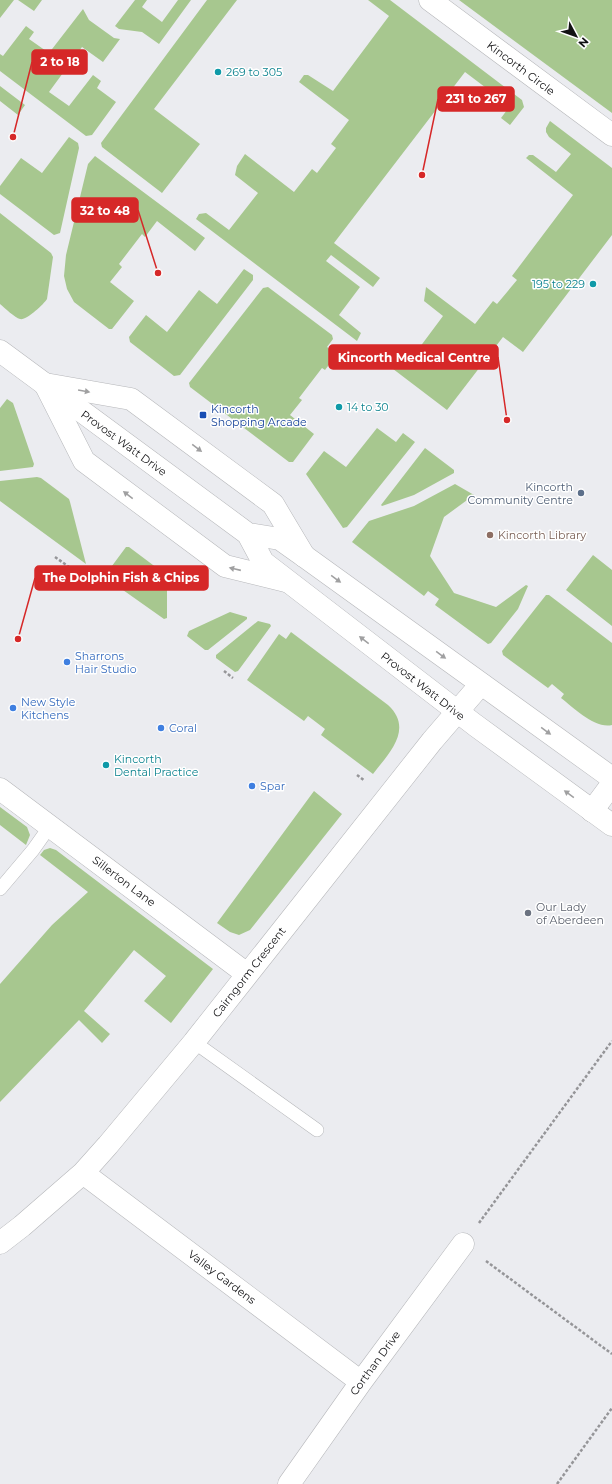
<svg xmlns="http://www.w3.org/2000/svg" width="612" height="1484" font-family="Montserrat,sans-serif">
	<rect width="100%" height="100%" fill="#ebecf0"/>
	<path fill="#a7c78f" d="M0 0H14L0 18Z
		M18 0H42L34 11Z
		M135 0H147L142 7 162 22 178 0H191L159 44 142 32 119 29 115 26Z
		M207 0H237L154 109 200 144 162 193 102 147 101 143Z
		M368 0H390L522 100 524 107 510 125 501 118 510 106 465 72 334 243 380 278 373 287 331 255 326 261 360 287 339 315 361 333 357 341 196 219 199 214 206 213 229 230 258 193 235 175 237 166 245 154 294 192 312 169 317 173 336 148 331 144 349 120 299 82 304 75H308L333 91 389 16Z
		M459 0H612V113Z
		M83 9 89 20 114 38 120 39 103 62 82 47 49 92 69 106 93 75 101 81 97 88 116 102 92 135 86 136 0 71V54L3 56 26 26 34 32 29 39 49 53Z
		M0 86 25 105 18 115 0 101Z
		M550 121 612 168V235L523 352 503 337 447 410 376 356 388 349 408 363 443 316 424 301 426 287 475 324 493 301 497 304 517 280 512 276 573 195 526 158 529 155H533L556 172 571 154 549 137 546 132V128Z
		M69 137 78 143 79 148 60 233 54 235 0 194V186L21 158 42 173Z
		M95 156 205 238 195 251 157 221 145 237 142 234 119 264 122 267 110 282 134 301 112 329H109L74 302 67 289 64 276 66 255 88 164Z
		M0 213 51 253 53 257 47 299C44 304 26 321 20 319 15 318 5 308 0 304Z
		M244 269 253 275V280L180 375 174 376 130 342 129 337 146 315 167 332 199 290 217 304Z
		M268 287 332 335 333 339 327 347 337 354 325 370 322 368 299 398 302 400 290 415 314 434 293 462H289L190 387 189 383 263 288Z
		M7 399 13 403 34 464 33 467 0 471V408Z
		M377 428 396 442 403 433 415 442 347 527 343 528 306 474 324 451 346 467Z
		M425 448 454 470V473L414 495 382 506 381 505Z
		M37 477 41 478 69 499 70 502 86 564 0 501V481Z
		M455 484 474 495 444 517 430 556 454 593 496 607 526 585 528 586 518 609 491 643 488 644 435 605 439 599 428 591 424 596 352 542 369 521 414 506Z
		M126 547H129L165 574 167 577V618L164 619 106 578V574Z
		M593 555 612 570V626L566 590Z
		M546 595H549L612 643V725C595 729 574 708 561 698L564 694 552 684 548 688 503 655 502 651Z
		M230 612 247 617V619L208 650H205L187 636 189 631Z
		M258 621 270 624 271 626 238 671 235 672 216 658V655Z
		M291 632 388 705C414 729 389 753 373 774L321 735 325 729 308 716 304 721 247 680 279 634 286 639Z
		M314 791 342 814 250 930 239 935 230 932 217 923Z
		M0 807 27 827 30 835 26 845 0 825Z
		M50 848 56 850 213 969 171 1023 144 1001 166 976 134 950 84 1011 110 1034 102 1043 79 1020 0 1102V984L52 925 88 892 40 855 44 850Z"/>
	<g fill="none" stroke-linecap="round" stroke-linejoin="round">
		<defs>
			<path id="lane" d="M0 889 33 850 50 826
				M194 1042 317 1130"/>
			<path id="street" d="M430 0 612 135
				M45 384 84 461 225 566 286 581
				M45 384 131 399 273 504 304 556
				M0 789 247 974
				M592 811 612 784
				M83 1173 361 1382
				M0 1243 22 1226 83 1173 108 1145 194 1042 432 741 481 684
				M289 1484 361 1382 463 1244"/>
			<path id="secondary" d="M0 351 248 534 263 562 475 725 612 825
				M248 534 280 539 304 556 612 778"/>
		</defs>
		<use href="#lane" stroke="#b6b7ba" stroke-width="14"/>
		<use href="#street" stroke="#b6b7ba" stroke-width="23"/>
		<use href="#secondary" stroke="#b6b7ba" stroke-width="23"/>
		<path stroke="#959598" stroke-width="2.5" stroke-dasharray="3 2" stroke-linecap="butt" d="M55 557 79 574
			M224 671 233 678
			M357 775 365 781
			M479 1223 612 1041
			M486 1261 612 1354
			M557 1484 612 1408"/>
		<use href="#lane" stroke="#fff" stroke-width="13"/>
		<use href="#street" stroke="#fff" stroke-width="22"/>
		<use href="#secondary" stroke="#fff" stroke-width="22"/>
	</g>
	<defs><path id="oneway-solid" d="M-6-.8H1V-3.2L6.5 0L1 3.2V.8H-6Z"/></defs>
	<g fill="#a0a0a1">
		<use href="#oneway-solid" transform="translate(84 391) rotate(10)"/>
		<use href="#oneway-solid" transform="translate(197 448) rotate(37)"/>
		<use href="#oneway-solid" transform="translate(128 495) rotate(-142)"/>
		<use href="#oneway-solid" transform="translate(235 569) rotate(-167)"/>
		<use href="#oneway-solid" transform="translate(336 579) rotate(36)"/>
		<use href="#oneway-solid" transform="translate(364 640) rotate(-142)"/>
		<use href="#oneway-solid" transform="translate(441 655) rotate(36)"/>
		<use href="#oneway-solid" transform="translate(546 731) rotate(36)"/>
		<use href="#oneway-solid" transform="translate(569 794) rotate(-144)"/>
	</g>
	<g fill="#0f9aa8" stroke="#fff" stroke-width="1.5">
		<circle cx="218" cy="72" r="4"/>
		<circle cx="593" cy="284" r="4"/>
		<circle cx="339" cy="407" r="4"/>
		<circle cx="106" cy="765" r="4"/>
	</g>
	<rect fill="#1a4fb4" stroke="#fff" stroke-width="1.5" x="199" y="411" width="8" height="8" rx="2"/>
	<circle fill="#5c6f8a" stroke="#fff" stroke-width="1.5" cx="581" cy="493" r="4"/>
	<circle fill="#8d6e63" stroke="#fff" stroke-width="1.5" cx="490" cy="535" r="4"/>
	<g fill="#3f7fe0" stroke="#fff" stroke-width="1.5">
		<circle cx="67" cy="662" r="4"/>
		<circle cx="13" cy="708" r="4"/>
		<circle cx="161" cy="728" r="4"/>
		<circle cx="252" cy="786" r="4"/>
	</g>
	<circle fill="#6b7280" stroke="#fff" stroke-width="1.5" cx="528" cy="913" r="4"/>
	<g text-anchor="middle" stroke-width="3" stroke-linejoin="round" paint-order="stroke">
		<g font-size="11" fill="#121214" stroke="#fff">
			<text transform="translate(521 68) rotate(37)" y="4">Kincorth Circle</text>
			<text transform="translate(124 443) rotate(36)" y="4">Provost Watt Drive</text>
			<text transform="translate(423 686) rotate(38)" y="4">Provost Watt Drive</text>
			<text transform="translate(124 881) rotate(37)" y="4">Sillerton Lane</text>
			<text transform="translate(249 972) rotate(-52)" y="4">Cairngorm Crescent</text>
			<text transform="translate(222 1277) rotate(37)" y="4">Valley Gardens</text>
			<text transform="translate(375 1363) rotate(-54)" y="4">Corthan Drive</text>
		</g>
		<g font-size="11" fill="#0d838f" stroke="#fff" text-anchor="start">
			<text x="226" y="76">269 to 305</text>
			<text x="585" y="288" text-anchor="end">195 to 229</text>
			<text x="347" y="411">14 to 30</text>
			<text x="114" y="763">Kincorth<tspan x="114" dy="13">Dental Practice</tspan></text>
		</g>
		<g font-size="11" fill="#164399" stroke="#fff" text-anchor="start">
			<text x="211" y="413">Kincorth<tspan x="211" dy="13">Shopping Arcade</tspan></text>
		</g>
		<g font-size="11" fill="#4e5e75" stroke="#fff" text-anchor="end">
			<text x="573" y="491">Kincorth<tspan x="573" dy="13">Community Centre</tspan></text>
		</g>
		<g font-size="11" fill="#785e54" stroke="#fff" text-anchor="start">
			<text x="498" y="539">Kincorth Library</text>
		</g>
		<g font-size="11" fill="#366cbe" stroke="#fff" text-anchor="start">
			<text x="75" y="660">Sharrons<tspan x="75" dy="13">Hair Studio</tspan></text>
			<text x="21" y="706">New Style<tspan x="21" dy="13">Kitchens</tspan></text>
			<text x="169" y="732">Coral</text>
			<text x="260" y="790">Spar</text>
		</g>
		<g font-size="11" fill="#5b616d" stroke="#fff" text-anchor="start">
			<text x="536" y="911">Our Lady<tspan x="536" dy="13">of Aberdeen</tspan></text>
		</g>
	</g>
	<path fill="none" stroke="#d62828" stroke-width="1.5" d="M13 137L32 62M422 175L438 99M158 273L138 210M507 420L498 357M18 639L35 578"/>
	<g fill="#d62828" stroke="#fff" stroke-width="1.5">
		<circle cx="13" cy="137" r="4"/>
		<circle cx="422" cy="175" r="4"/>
		<circle cx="158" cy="273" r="4"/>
		<circle cx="507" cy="420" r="4"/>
		<circle cx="18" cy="639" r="4"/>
	</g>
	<g fill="#d62828" stroke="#d62828" stroke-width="1.5">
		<rect x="32" y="50" width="55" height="24" rx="4"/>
		<rect x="438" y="87" width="76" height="24" rx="4"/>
		<rect x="72" y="198" width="66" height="24" rx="4"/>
		<rect x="329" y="345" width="169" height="24" rx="4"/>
		<rect x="35" y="566" width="173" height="24" rx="4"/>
	</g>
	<g font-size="12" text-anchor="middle" font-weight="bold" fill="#fff">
		<text x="60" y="66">2 to 18</text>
		<text x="476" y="103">231 to 267</text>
		<text x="105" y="215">32 to 48</text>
		<text x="414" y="362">Kincorth Medical Centre</text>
		<text x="121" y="582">The Dolphin Fish &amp; Chips</text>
	</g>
	<g transform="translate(576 36) rotate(131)" stroke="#ffffff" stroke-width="3" paint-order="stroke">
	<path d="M0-3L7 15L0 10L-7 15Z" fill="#121214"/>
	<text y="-6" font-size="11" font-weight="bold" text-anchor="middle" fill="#121214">N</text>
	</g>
</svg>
